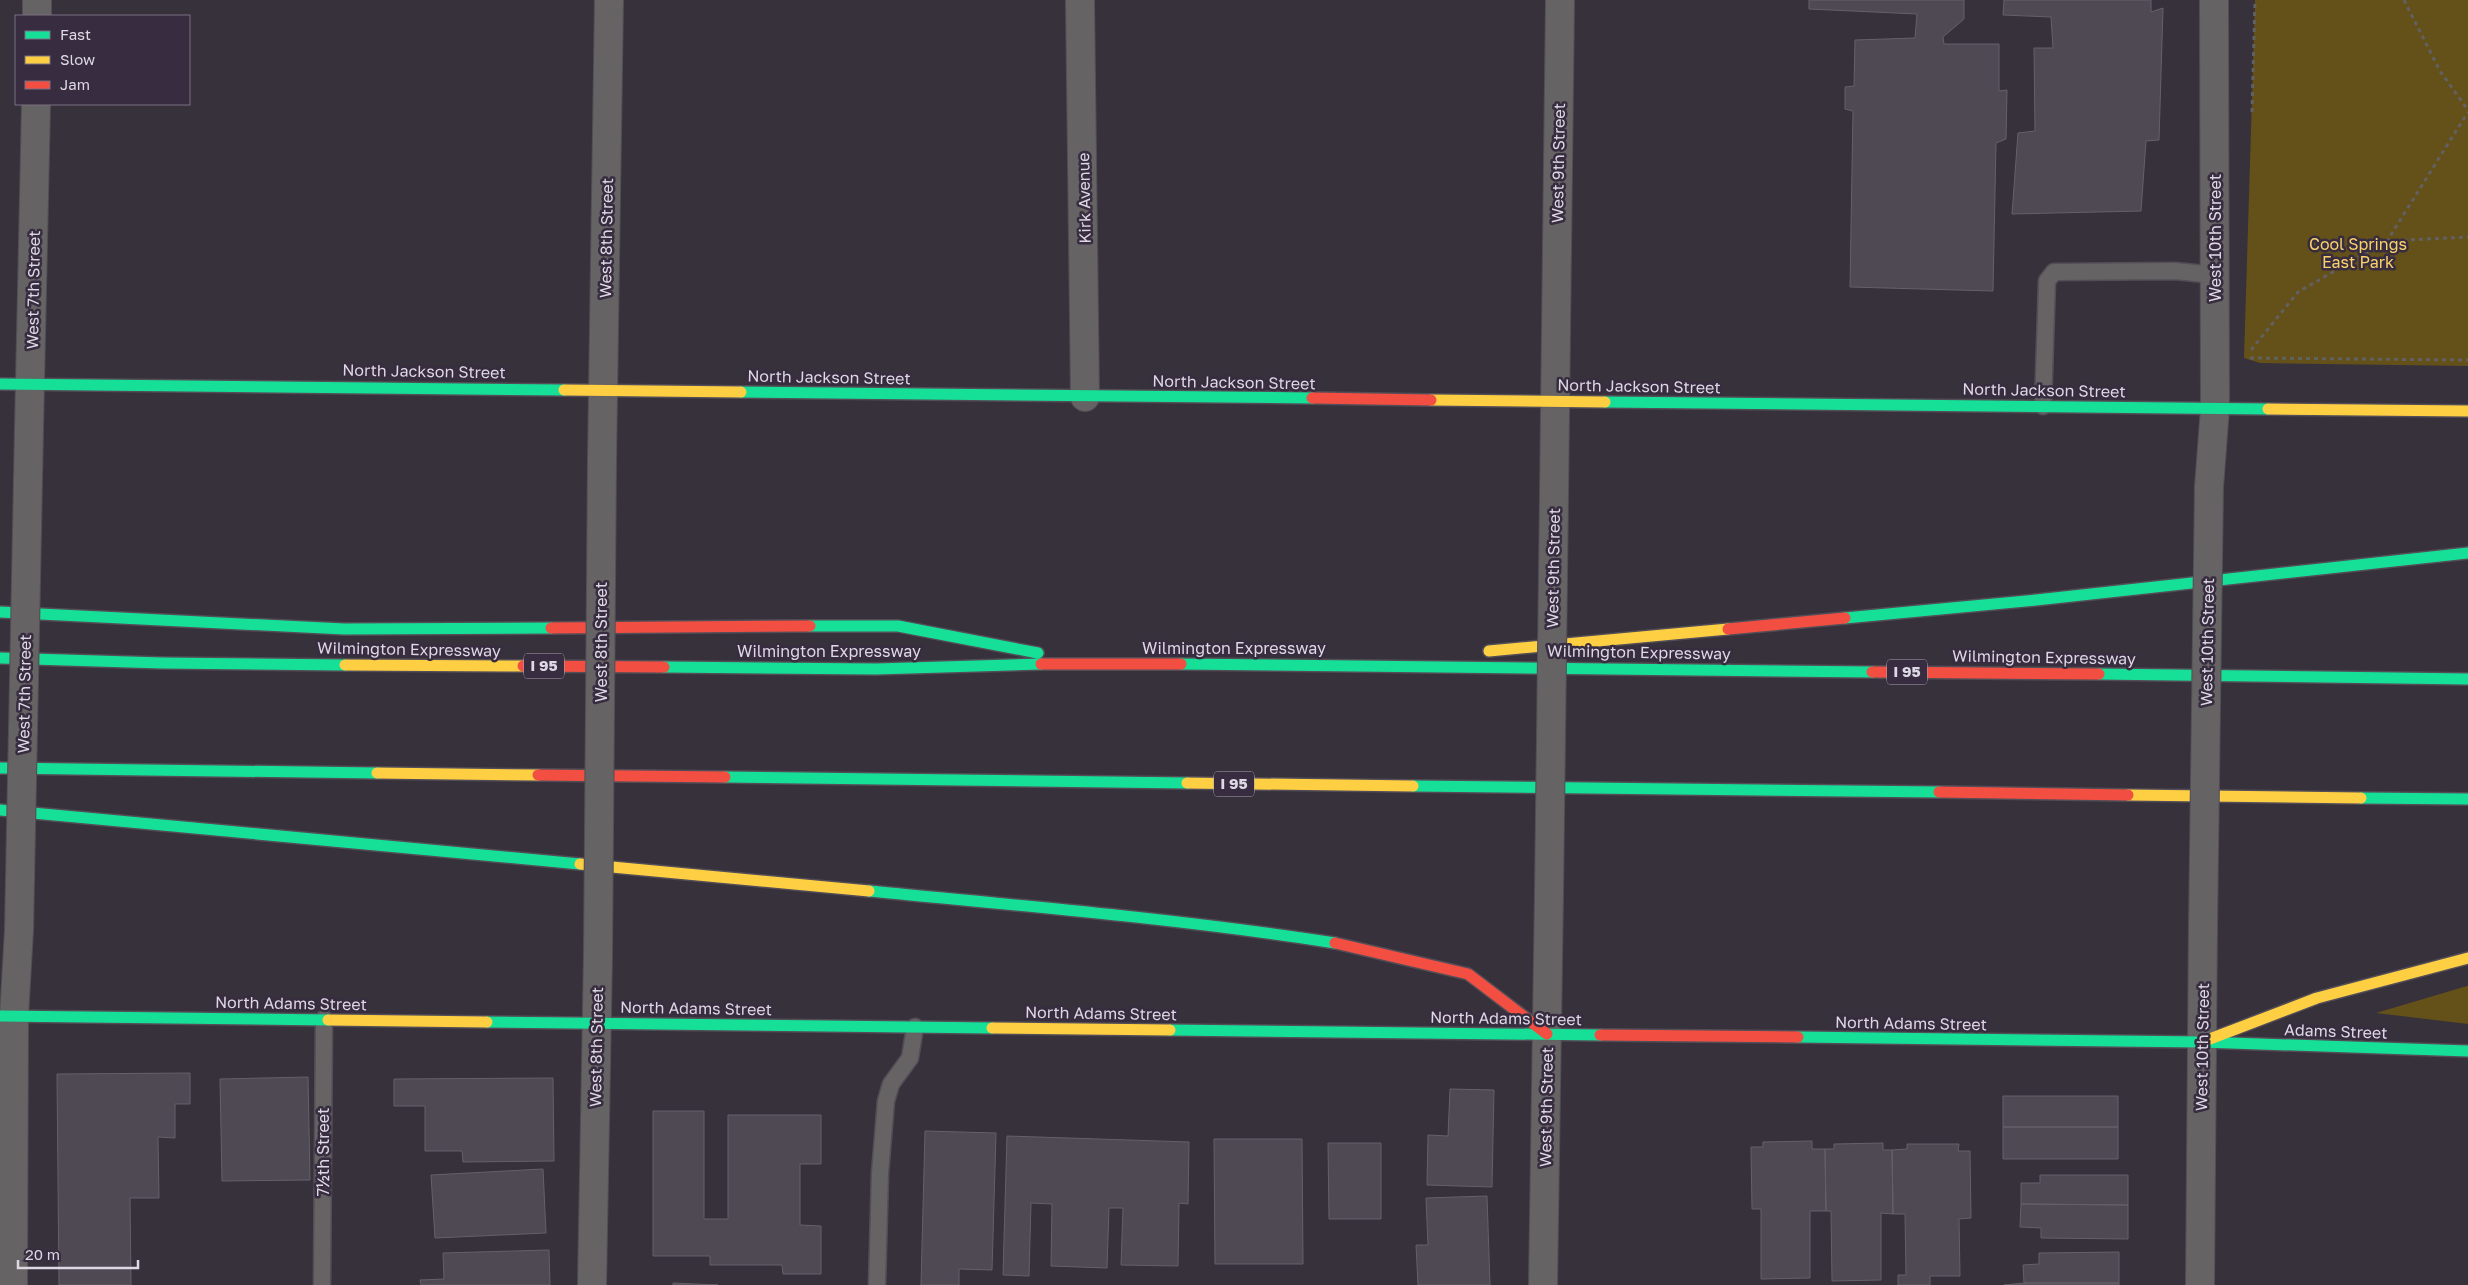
<svg xmlns="http://www.w3.org/2000/svg" width="2468" height="1285" font-family="'Golos Text',sans-serif">
	<rect width="100%" height="100%" fill="#37313c"/>
	<path fill="#645019" d="M2255 0H2468V366L2260 363 2244 358Z
		M2468 986V1024L2376 1013 2467 986Z"/>
	<path fill="#4e4952" stroke="#65606a" d="M1809 0H1964V19L1943 37 1944 44H1999V91L2007 90 2006 139 1996 143 1993 291 1850 287 1853 111 1845 109V87L1854 86 1855 40 1915 38 1917 14 1809 9Z
		M2004 0H2151V12L2163 8 2159 140 2146 141 2141 211 2012 214 2018 133 2035 131 2034 48H2053L2051 17 2003 15Z
		M190 1073V1104H175V1138L158 1137 159 1198H130L131 1285H59L57 1074Z
		M308 1077 310 1180 222 1181 220 1079Z
		M553 1078 554 1161 463 1162 462 1151H425V1106H394V1079Z
		M1450 1089 1494 1090 1492 1187 1427 1185 1428 1135 1448 1136Z
		M2003 1096H2118V1127H2003Z
		M653 1111H704V1219H728V1115H821V1164H800V1225L821 1226V1274H783L782 1265H710V1256H653Z
		M2003 1127H2118V1159H2003Z
		M925 1131 996 1133 992 1270 959 1269V1285H921Z
		M1007 1136 1189 1142 1188 1204 1179 1203 1178 1266 1121 1265 1123 1208H1109L1107 1268 1051 1266 1052 1204 1031 1203 1029 1276 1003 1275Z
		M1214 1139H1302L1303 1264H1215Z
		M1812 1141V1149H1825L1826 1211H1810V1278L1761 1279V1209H1752L1751 1147H1763V1142Z
		M1328 1143H1381V1219H1329Z
		M1883 1143V1150H1892L1893 1214 1881 1213V1280L1832 1281 1831 1211H1826L1825 1149H1834V1144Z
		M1907 1144H1959L1958 1151H1970L1971 1218 1959 1219 1960 1276H1930V1285H1898V1275H1906L1905 1214H1893L1892 1150 1907 1149Z
		M543 1169 546 1233 435 1238 431 1175Z
		M2040 1175H2128V1205L2021 1204V1183H2040Z
		M1487 1196 1490 1285H1418L1416 1245H1428L1426 1198Z
		M2021 1204 2128 1205V1239L2041 1238V1228L2020 1227Z
		M549 1250 550 1285H421L420 1280 444 1279 443 1253Z
		M2119 1252V1283H2024L2023 1265 2039 1264V1253Z
		M673 1283 718 1285H673Z
		M2024 1283H2119V1285H2004Z"/>
	<g fill="none" stroke-linecap="round" stroke-linejoin="round">
		<defs>
			<path id="lane" d="M2043 406 2047 281 2054 272 2175 271 2215 275
				M322 1285 324 1019
				M877 1285 880 1173 886 1101 891 1084 910 1058 915 1027"/>
			<path id="street" d="M1080 0 1085 397
				M37 16V0
				M29 429 36 104
				M602 459 609 0
				M2209 487 2215 408 2214 0
				M1554 496 1560 0
				M13 1285 14 1016 19 930
				M592 1285 598 955
				M1543 1285 1549 894
				M2200 1285 2203 926"/>
			<path id="fast" d="M0 384 564 390
				M741 392 1312 398
				M1605 402 2268 409
				M0 612 344 629 551 628
				M1845 618 2036 600 2468 553
				M810 626H898L1038 653
				M0 658 162 663 345 665
				M1181 664 1872 672
				M664 667 876 669 1041 664
				M2099 674 2468 679
				M0 768 377 773
				M725 777 1187 783
				M1413 786 1939 792
				M2361 798 2468 799
				M0 810 580 864
				M869 891C1025 906 1181 919 1335 943
				M0 1016 328 1020
				M487 1022 992 1028
				M1170 1030 1600 1035
				M1798 1037 2202 1042 2468 1051"/>
			<path id="slow" d="M564 390 741 392
				M1431 400 1605 402
				M2268 409 2468 411
				M1489 651 1728 629
				M345 665 523 666
				M377 773 538 775
				M1187 783 1413 786
				M2128 795 2361 798
				M580 864 869 891
				M328 1020 487 1022
				M992 1028 1170 1030
				M2202 1042 2317 998 2468 958"/>
			<path id="jam" d="M1312 398 1431 400
				M551 628 810 626
				M1728 629 1845 618
				M1041 664H1181
				M523 666 664 667
				M1872 672 2099 674
				M538 775 725 777
				M1939 792 2128 795
				M1335 943 1468 974 1547 1034
				M1600 1035 1798 1037"/>
		</defs>
		<use href="#lane" stroke="#524d56" stroke-width="19"/>
		<use href="#street" stroke="#524d56" stroke-width="30"/>
		<use href="#fast" stroke="#524d56" stroke-width="14"/>
		<use href="#slow" stroke="#524d56" stroke-width="14"/>
		<use href="#jam" stroke="#524d56" stroke-width="14"/>
		<path stroke="#626061" stroke-width="3" stroke-dasharray="4 4" stroke-linecap="butt" d="M2404 0 2440 71 2468 110
			M2252 112 2255 0
			M2387 241 2468 237
			M2251 350 2298 292 2387 241 2468 112
			M2250 358 2468 360"/>
		<use href="#lane" stroke="#656363" stroke-width="16"/>
		<use href="#street" stroke="#656363" stroke-width="28"/>
		<use href="#fast" stroke="#16e098" stroke-width="11"/>
		<use href="#slow" stroke="#ffcf43" stroke-width="11"/>
		<use href="#jam" stroke="#f24e42" stroke-width="11"/>
		<defs>
			<path id="street-bridge" d="M1549 894 1554 496
				M2203 926 2209 487
				M19 930 29 429
				M598 955 602 459"/>
		</defs>
		<use href="#street-bridge" stroke="#524d56" stroke-width="30" stroke-linecap="butt"/>
		<use href="#street-bridge" stroke="#656363" stroke-width="28"/>
	</g>
	<g text-anchor="middle" stroke-width="5" stroke-linejoin="round" paint-order="stroke">
		<g fill="#382d40" stroke="#aca5b3" stroke-width="1">
			<rect x="524" y="653.5" width="40" height="25" rx="4"/>
			<rect x="1887" y="659.5" width="40" height="25" rx="4"/>
			<rect x="1214" y="771.5" width="40" height="25" rx="4"/>
		</g>
		<g font-size="15" font-weight="bold" fill="#ded8e4">
			<text x="544" y="671">I 95</text>
			<text x="1907" y="677">I 95</text>
			<text x="1234" y="789">I 95</text>
		</g>
		<g font-size="16" fill="#ded8e4" stroke="#382d40">
			<text transform="translate(1558 163) rotate(-89)" y="6">West 9th Street</text>
			<text transform="translate(1084 198) rotate(-91)" y="6">Kirk Avenue</text>
			<text transform="translate(606 238) rotate(-89)" y="6">West 8th Street</text>
			<text transform="translate(2215 238) rotate(-90)" y="6">West 10th Street</text>
			<text transform="translate(33 290) rotate(-89)" y="6">West 7th Street</text>
			<text transform="translate(424 371) rotate(1)" y="6">North Jackson Street</text>
			<text transform="translate(829 377) rotate(1)" y="6">North Jackson Street</text>
			<text transform="translate(1234 382) rotate(1)" y="6">North Jackson Street</text>
			<text transform="translate(1639 386) rotate(1)" y="6">North Jackson Street</text>
			<text transform="translate(2044 390) rotate(1)" y="6">North Jackson Street</text>
			<text transform="translate(1553 568) rotate(-89)" y="6">West 9th Street</text>
			<text transform="translate(601 642) rotate(-90)" y="6">West 8th Street</text>
			<text transform="translate(2207 642) rotate(-89)" y="6">West 10th Street</text>
			<text x="1234" y="654">Wilmington Expressway</text>
			<text transform="translate(409 649) rotate(1)" y="6">Wilmington Expressway</text>
			<text x="829" y="657">Wilmington Expressway</text>
			<text transform="translate(1639 652) rotate(1)" y="6">Wilmington Expressway</text>
			<text transform="translate(2044 657) rotate(1)" y="6">Wilmington Expressway</text>
			<text transform="translate(24 694) rotate(-89)" y="6">West 7th Street</text>
			<text transform="translate(291 1003) rotate(1)" y="6">North Adams Street</text>
			<text transform="translate(696 1008) rotate(1)" y="6">North Adams Street</text>
			<text transform="translate(1101 1013) rotate(1)" y="6">North Adams Street</text>
			<text transform="translate(1506 1018) rotate(1)" y="6">North Adams Street</text>
			<text transform="translate(1911 1023) rotate(1)" y="6">North Adams Street</text>
			<text transform="translate(2336 1031) rotate(2)" y="6">Adams Street</text>
			<text transform="translate(596 1047) rotate(-89)" y="6">West 8th Street</text>
			<text transform="translate(2202 1047) rotate(-89)" y="6">West 10th Street</text>
			<text transform="translate(1546 1107) rotate(-89)" y="6">West 9th Street</text>
			<text transform="translate(323 1152) rotate(-90)" y="6">7½th Street</text>
		</g>
		<g font-size="16" fill="#fad269" stroke="#382d40">
			<text x="2358" y="250">Cool Springs<tspan x="2358" dy="18">East Park</tspan></text>
		</g>
	</g>
	<rect x="15" y="15" width="175" height="90" fill="#382d40" stroke="#7a7182"/>
	<rect x="25" y="31" width="25" height="8" fill="#16e098" stroke="#7a7182"/>
	<text x="60" y="40" font-size="15" fill="#ded8e4">Fast</text>
	<rect x="25" y="56" width="25" height="8" fill="#ffcf43" stroke="#7a7182"/>
	<text x="60" y="65" font-size="15" fill="#ded8e4">Slow</text>
	<rect x="25" y="81" width="25" height="8" fill="#f24e42" stroke="#7a7182"/>
	<text x="60" y="90" font-size="15" fill="#ded8e4">Jam</text>
	<path d="M18 1260v8h120v-8" fill="none" stroke="#ded8e4" stroke-width="2.5"/>
	<text x="25" y="1260" font-size="15" fill="#ded8e4" stroke="#382d40" stroke-width="4" paint-order="stroke">20 m</text>
</svg>
